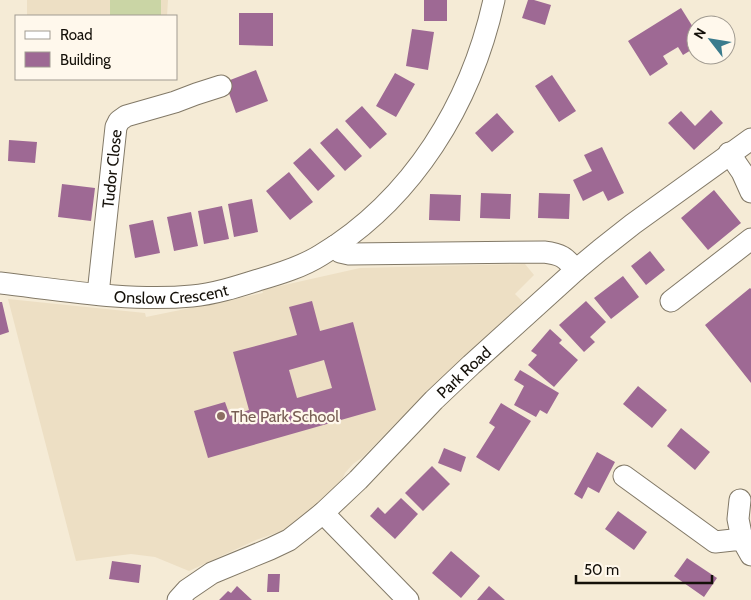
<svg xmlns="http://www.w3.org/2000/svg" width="751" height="600" font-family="Cabin,sans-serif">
	<rect width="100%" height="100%" fill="#f5ebd6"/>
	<path fill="#eddfc4" d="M27 0H168L167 16H27Z
		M525 264 534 275 515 294 523 302 462 359 395 424 363 457 353 464 345 473 341 482 305 520 287 529 256 540 189 571 155 557 131 554 76 561 8 299 145 313 146 317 263 293 262 290 360 268Z"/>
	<path fill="#cad5a5" d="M110 0H161V16H110Z"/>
	<path fill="#9e6994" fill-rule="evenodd" d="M424 0H447V21H424Z
		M528 0H534L551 5 545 25 522 18Z
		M681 8 696 32V47L683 55 678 47 663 56 668 64 650 76 628 41Z
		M239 13H273V46L239 45Z
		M412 29 434 32 428 70 406 66Z
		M256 70 268 101 236 113 225 82Z
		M395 73 415 84 396 117 376 106Z
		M552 75 576 111 559 122 535 86Z
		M362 106 387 134 370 149 345 121Z
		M711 110 723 123 694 150 668 123 681 111 695 126Z
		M497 113 514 132 492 152 475 133Z
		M337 128 362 156 345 171 320 143Z
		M9 140 37 142 35 163 8 161Z
		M602 147 624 193 608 201 603 191 583 201 573 180 592 171 584 155Z
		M310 148 335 176 318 191 293 163Z
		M289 172 313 202 290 220 266 191Z
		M62 184 95 188 91 221 58 217Z
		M714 190 741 223 708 250 681 218Z
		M481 193 511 194 510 219 480 218Z
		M539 193 570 194 569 219 538 218Z
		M430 194 461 195 460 221 429 220Z
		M252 199 258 232 234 237 228 204Z
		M222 206 229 239 204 244 198 211Z
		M191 212 198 246 174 251 167 217Z
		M153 220 160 253 135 258 129 225Z
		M650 251 665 270 646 285 631 266Z
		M623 276 639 297 611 319 594 298Z
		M750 288 751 289V383L705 325Z
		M312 301 320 331 353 322 376 410 208 458 194 411 225 402 230 416 249 410 233 352 297 335 289 307ZM324 360 332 388 297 398 289 370Z
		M586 301 606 322 590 337 595 342 584 352 559 325Z
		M0 302H2L9 332 0 335Z
		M550 329 562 340 559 343 578 360 554 387 528 365 537 355 531 351Z
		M520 370 559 393 547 414 540 410 536 417 514 405 524 386 514 380Z
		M638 386 667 410 652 428 623 404Z
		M501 403 531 421 499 471 476 457 495 427 489 423Z
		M681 428 710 452 695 470 667 446Z
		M444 448 466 457 461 472 438 463Z
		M597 452 615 462 599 493 588 487 582 499 574 494Z
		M432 466 450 484 423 511 405 493Z
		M401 498 418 514 395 539 370 516 378 507 385 514Z
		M618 511 647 532 634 550 605 529Z
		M451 551 480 576 461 598 432 573Z
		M687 558 717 578 704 597 674 576Z
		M112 561 141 565 139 583 109 579Z
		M268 574H280L279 592H267Z
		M237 586 252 600H219L228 591 231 593Z
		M489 586 505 600H477Z"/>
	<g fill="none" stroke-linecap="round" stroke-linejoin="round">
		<defs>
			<g id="street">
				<path d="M729 153 742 172 751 192"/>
				<path d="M335 246 340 252 349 254 544 252C561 254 565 257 576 270"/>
				<path id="s1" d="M0 283C61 290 131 302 192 296 214 294 236 287 258 280 279 274 302 267 321 255 413 199 471 104 494 0"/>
				<path id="s2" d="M98 294 116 127 119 121 126 116 175 102 196 94 221 86"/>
				<path d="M671 301 751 239"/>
				<path d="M624 476 715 542 742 539 751 555"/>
				<path d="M740 500 738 519 742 539"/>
				<path d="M323 513 408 600"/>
				<path id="s3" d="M178 600 187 590 212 573 270 549 289 540 303 529 323 513 358 480 434 400 471 365 576 270 600 250 633 224 751 139"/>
			</g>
		</defs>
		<use href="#street" stroke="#827967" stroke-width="23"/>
		<use href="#street" stroke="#fff" stroke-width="21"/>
	</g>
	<circle fill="#8d6e63" stroke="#fff8ec" stroke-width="2" cx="221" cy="416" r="5"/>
	<g text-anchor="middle" stroke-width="4.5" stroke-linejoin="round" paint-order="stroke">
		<g font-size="16" fill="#141009" stroke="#fff8ec">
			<text dy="6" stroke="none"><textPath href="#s2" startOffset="126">Tudor Close</textPath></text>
			<text dy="6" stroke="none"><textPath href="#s1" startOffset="172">Onslow Crescent</textPath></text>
			<text dy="6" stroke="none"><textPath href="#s3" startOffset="370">Park Road</textPath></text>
		</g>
		<g font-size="16" fill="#785e54" stroke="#fff8ec" text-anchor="start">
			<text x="231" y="422">The Park School</text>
		</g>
	</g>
	<rect x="15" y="15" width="162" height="65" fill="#fff8ec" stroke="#a19b91"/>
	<rect x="25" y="31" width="25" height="8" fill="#ffffff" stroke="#a19b91"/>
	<text x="60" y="40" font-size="15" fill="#141009">Road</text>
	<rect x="25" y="52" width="25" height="15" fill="#9e6994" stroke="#a19b91"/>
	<text x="60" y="65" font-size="15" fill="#141009">Building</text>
	<g transform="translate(711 40) rotate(301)"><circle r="24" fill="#fff8ec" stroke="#a19b91"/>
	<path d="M0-4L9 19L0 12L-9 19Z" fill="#3a7b8d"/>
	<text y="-8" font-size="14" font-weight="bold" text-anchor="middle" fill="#141009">N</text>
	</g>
	<path d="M576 575v8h136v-8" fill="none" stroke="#141009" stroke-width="2.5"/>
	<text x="584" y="575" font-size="15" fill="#141009" stroke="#fff8ec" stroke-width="4" paint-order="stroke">50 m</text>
</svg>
